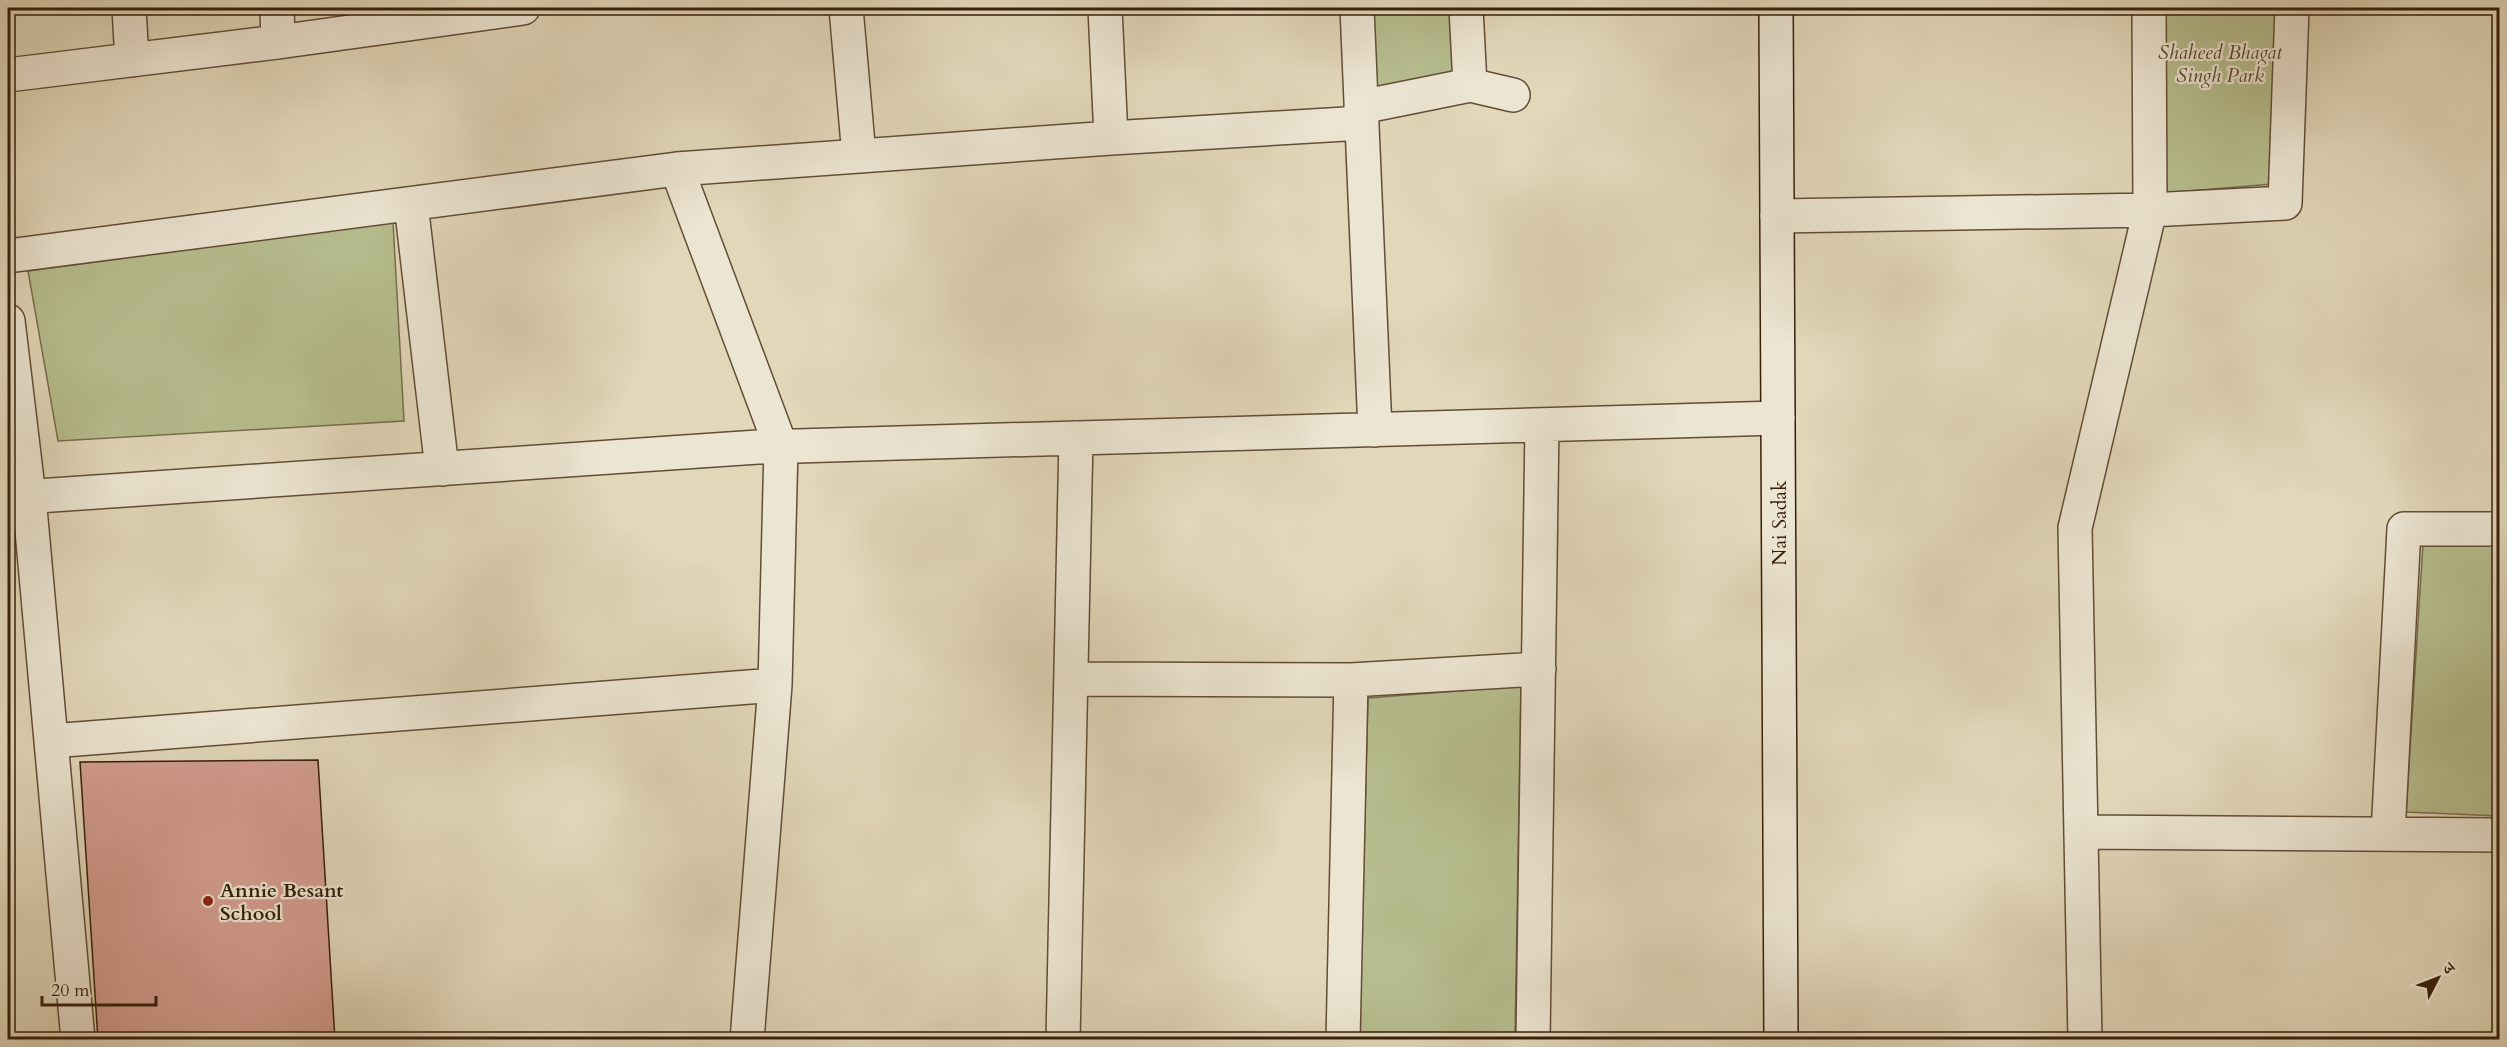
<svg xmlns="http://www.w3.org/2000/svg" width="2507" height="1047" font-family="Cardo,'Noto Serif Devanagari',serif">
	<rect width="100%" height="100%" fill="#e1d7b9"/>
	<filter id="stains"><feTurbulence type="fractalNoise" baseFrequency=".00333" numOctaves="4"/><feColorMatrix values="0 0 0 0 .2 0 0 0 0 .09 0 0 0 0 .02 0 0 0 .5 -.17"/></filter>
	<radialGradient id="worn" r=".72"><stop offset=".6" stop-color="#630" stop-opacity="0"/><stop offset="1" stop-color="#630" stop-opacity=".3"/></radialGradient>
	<path fill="#b6bd8e" stroke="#766e4c" stroke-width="1.5" d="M1370 8H1453L1457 72 1373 90Z
		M2164 8H2277L2272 184 2165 193Z
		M393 222 404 421 58 441 28 271Z
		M2499 542V816L2406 812 2423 544Z
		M1521 686 1515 1039 1359 1040 1368 698Z"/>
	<path fill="#d39d8f" stroke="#371f0a" stroke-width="1.5" d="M318 760 335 1040H98L80 762Z"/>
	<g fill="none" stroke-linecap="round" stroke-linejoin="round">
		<defs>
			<path id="street" d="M129 8 132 60
				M277 8 278 42 523 8
				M846 8 859 156
				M1105 8 1111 138 1362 123
				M1357 8 1375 430
				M8 75 278 42
				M1470 85 1513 95
				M1361 107 1470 85 1466 8
				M677 169 1111 138
				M411 204 442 469
				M1777 216 2150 210 2149 8
				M8 256 677 169 781 447 775 685 747 1040
				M8 321 29 497 78 1040
				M8 498 758 447 1778 418
				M1071 679 1351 680
				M51 741 775 685
				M2081 832 2500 835
				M2388 834 2404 529H2500
				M1063 1040 1076 438
				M1343 1040 1351 680 1539 669
				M1533 1040 1542 425
				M2085 1040 2075 528 2150 210 2285 203 2292 8"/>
			<path id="secondary" d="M1776 8 1781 1040"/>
		</defs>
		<use href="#street" stroke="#624d36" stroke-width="36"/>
		<use href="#secondary" stroke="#371f0a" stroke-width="36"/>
		<use href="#street" stroke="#ece5d2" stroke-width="33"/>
		<use href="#secondary" stroke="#ece5d2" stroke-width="33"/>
	</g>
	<circle fill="#8f2418" stroke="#ece5d2" stroke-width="2" cx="208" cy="901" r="6"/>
	<g text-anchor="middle" stroke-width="4.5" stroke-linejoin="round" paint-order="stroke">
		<g font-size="20" font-style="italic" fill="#57462b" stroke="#ece5d2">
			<text x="2220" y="59">Shaheed Bhagat<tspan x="2220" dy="23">Singh Park</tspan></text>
		</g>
		<g font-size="20" fill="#371f0a" stroke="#ece5d2">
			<text transform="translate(1779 523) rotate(-90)" y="7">Nai Sadak</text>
		</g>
		<g font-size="20" font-weight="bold" fill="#371f0a" stroke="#ece5d2" text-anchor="start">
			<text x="220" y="897">Annie Besant<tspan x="220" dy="23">School</tspan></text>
		</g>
	</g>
	<rect width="2507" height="1047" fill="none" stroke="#e1d7b9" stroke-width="30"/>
	<rect x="9" y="9" width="2489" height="1029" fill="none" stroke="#371f0a" stroke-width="3"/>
	<rect x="15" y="15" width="2477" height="1017" fill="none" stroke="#371f0a" stroke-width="1.5"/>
	<g transform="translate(2438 978) rotate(48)" stroke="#ece5d2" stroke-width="4.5" paint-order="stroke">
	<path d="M0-4.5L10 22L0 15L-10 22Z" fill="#371f0a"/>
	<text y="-9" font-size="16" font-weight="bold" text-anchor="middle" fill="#371f0a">उ</text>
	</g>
	<path d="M42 996v9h114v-9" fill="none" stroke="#371f0a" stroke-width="3"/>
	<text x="51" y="996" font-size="18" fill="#371f0a" stroke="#ece5d2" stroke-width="4.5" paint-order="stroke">20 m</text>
	<rect width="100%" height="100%" filter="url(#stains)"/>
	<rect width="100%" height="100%" fill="url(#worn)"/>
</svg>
